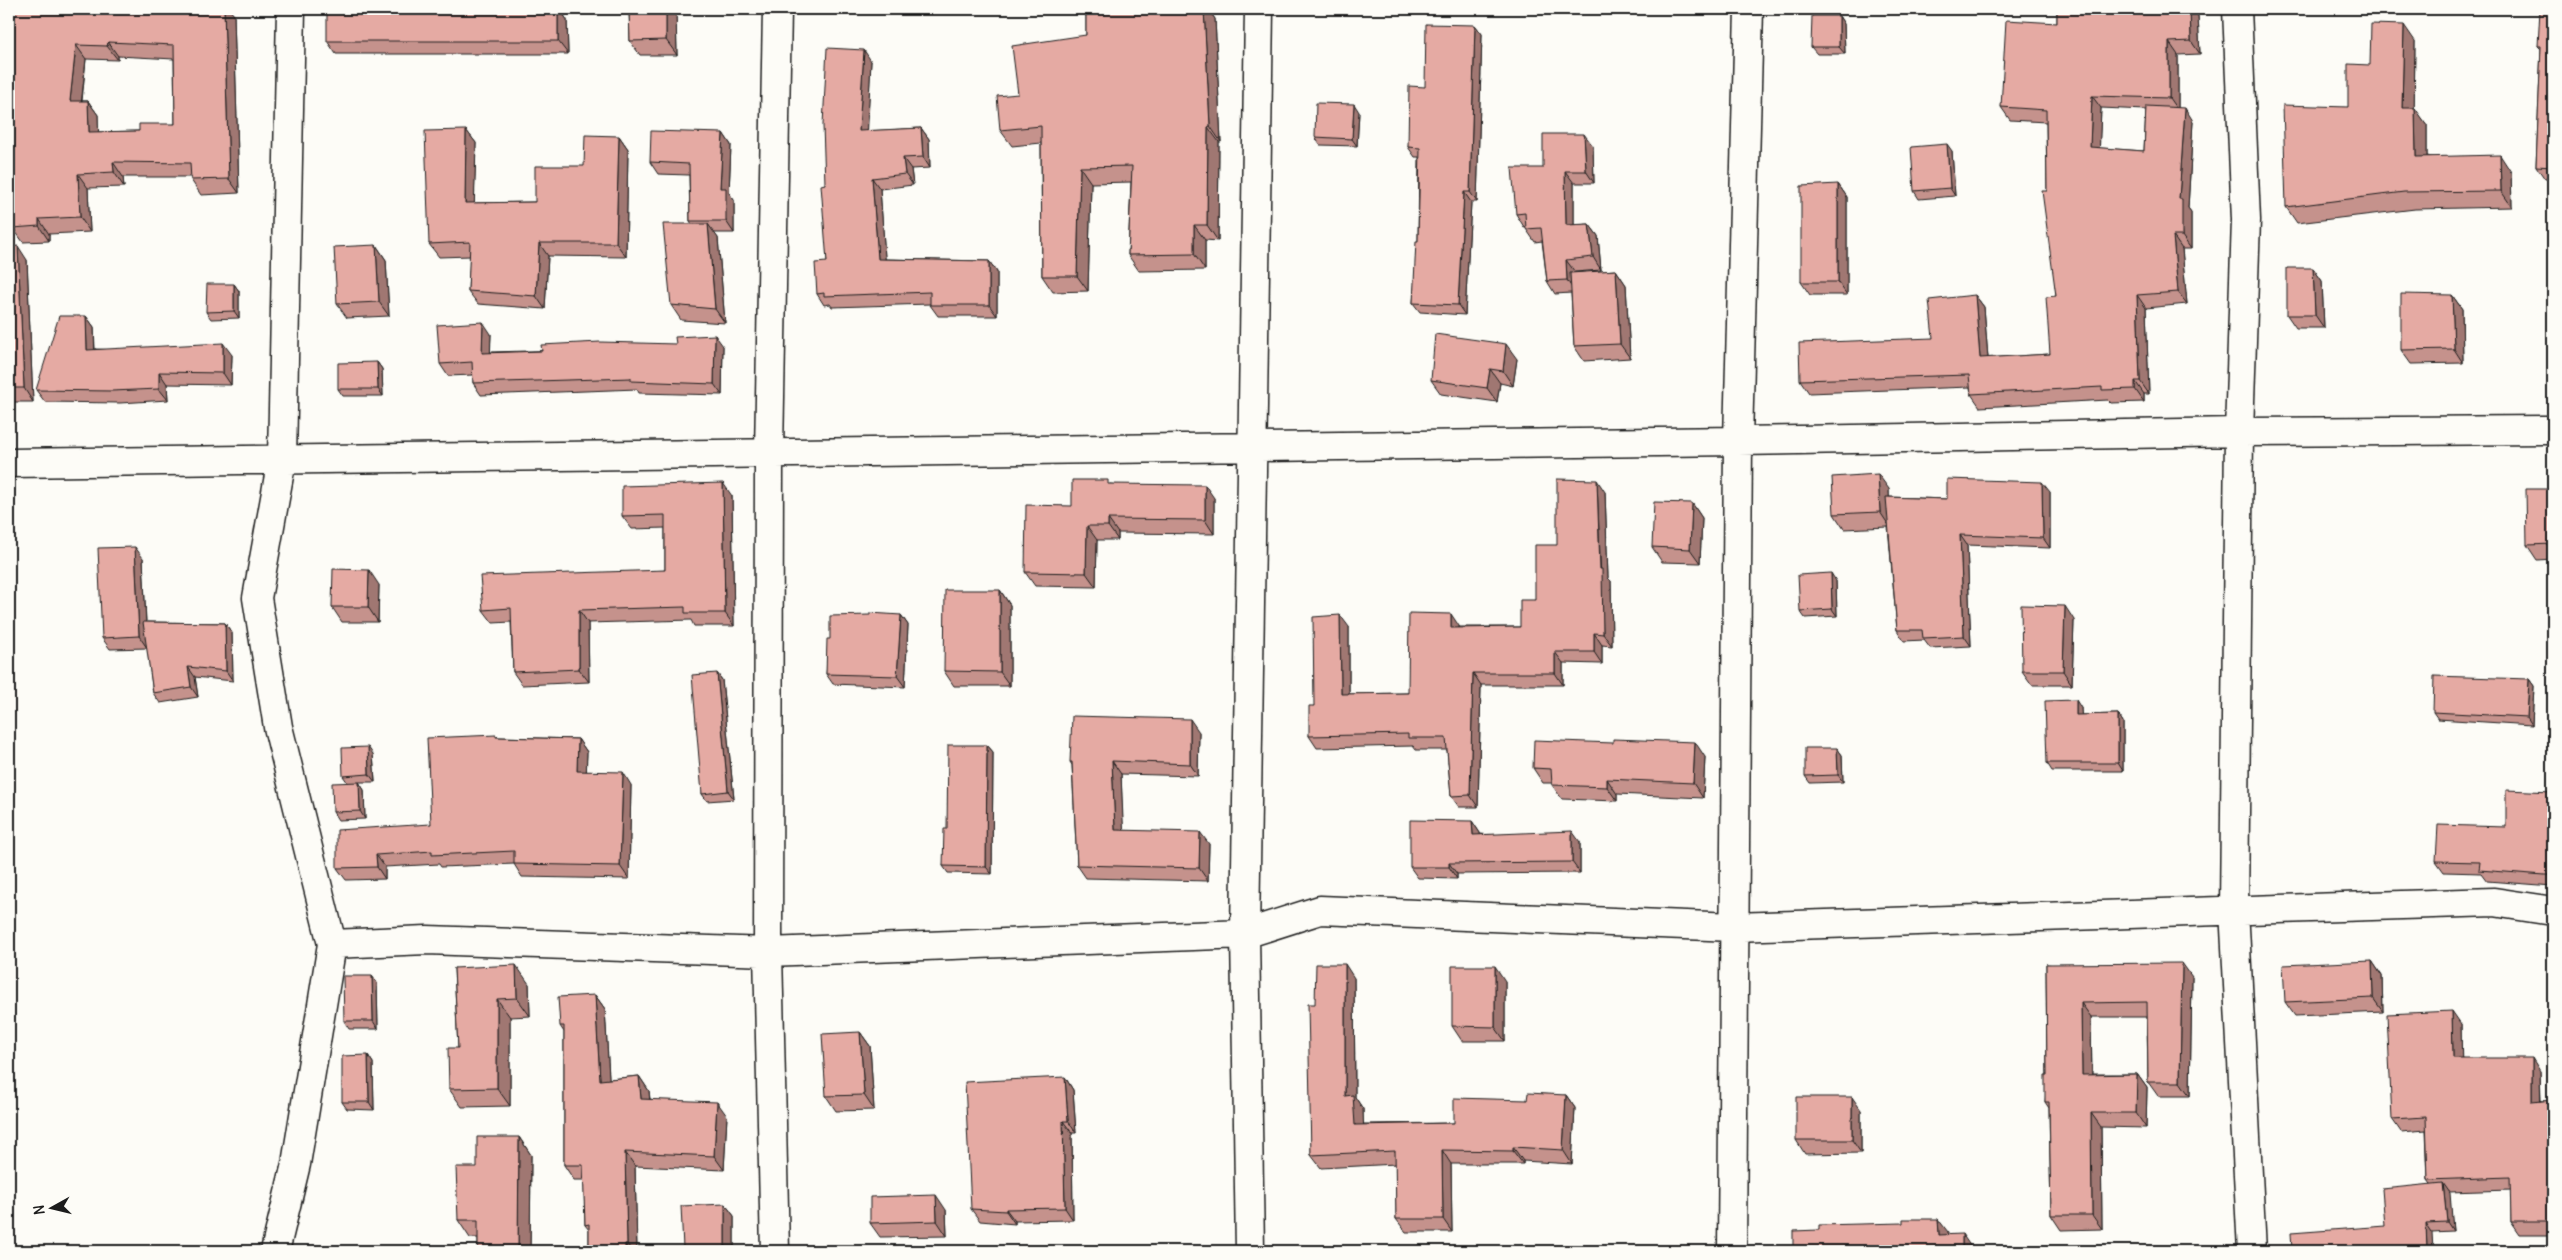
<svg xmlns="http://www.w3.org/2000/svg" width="2562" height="1260" font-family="Delius,sans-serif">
	<rect width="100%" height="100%" fill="#fdfcf7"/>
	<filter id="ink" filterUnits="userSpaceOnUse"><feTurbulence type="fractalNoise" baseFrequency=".02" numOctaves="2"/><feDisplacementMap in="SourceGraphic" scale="10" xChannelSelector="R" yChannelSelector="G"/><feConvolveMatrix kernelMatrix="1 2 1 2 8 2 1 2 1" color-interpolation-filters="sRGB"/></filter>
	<g filter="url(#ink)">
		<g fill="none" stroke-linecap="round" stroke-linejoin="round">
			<defs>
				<path id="minor" d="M2237 9 2246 220 2239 432 2234 909 2252 1251
					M9 463 1738 441 2239 432 2553 430
					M332 944 427 940 768 952 1245 934 1320 910 1734 927 2494 902 2553 911
					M275 1251 296 1164 332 944 278 727 257 598 282 459 291 9
					M775 1251 768 952 769 453 777 9
					M1250 1251 1245 934 1259 9
					M1732 1251 1738 441 1749 9"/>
			</defs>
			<use href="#minor" stroke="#1c1c1c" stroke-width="31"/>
			<use href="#minor" stroke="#fdfcf7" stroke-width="28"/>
		</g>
		<path fill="#c5928c" stroke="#1c1c1c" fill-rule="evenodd" d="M9 9 234 15 239 193 201 195 191 180V177H123L124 187 88 188 90 232 49 234V241L23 242 13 228ZM118 56 174 59 175 124 139 131 98 132V115L88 101H82L86 59 118 60Z
			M350 9H560L567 20 568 54H336L327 41Z
			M629 9H674L676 12 677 55H640L630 41Z
			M1086 9H1208L1215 19 1221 142H1219L1218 241 1205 240V270L1139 271 1128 255 1131 182 1091 183 1088 291 1053 292 1042 276 1041 143 1012 146 1000 130 1018 94 1086 35Z
			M2057 9H2193L2198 16 2200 54 2178 55V108L2193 121 2188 208 2191 212V249H2182L2187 304 2146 308 2149 394H2144V402L2111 403 2108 400 1980 407 1971 394 1970 387 1809 393 1800 380 1933 338 1975 295 1984 307 1988 358 2050 354 2056 296 2047 191 2046 122 2010 120 2001 107 2057 23ZM2101 108 2146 110 2144 151 2099 148Z
			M2553 10V179H2545L2536 166 2541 49 2538 46Z
			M1839 16 1844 24 1845 54H1817L1811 47Z
			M1475 25 1482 34 1477 202H1471L1465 315 1420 312 1413 303 1418 241 1419 157H1415L1408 147 1425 87Z
			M2415 41 2414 108 2427 125V156L2511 172 2512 207 2415 209 2297 223 2286 207 2348 107 2370 65Z
			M871 61 867 131 921 128 929 139 930 168 911 169 913 185 880 189 885 259 989 261 997 272V316H938L930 305V304L832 307 830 304 824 305 817 294 827 262 825 184Z
			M1359 112 1357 146 1320 145 1315 137Z
			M466 130 476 143 474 203 535 202 584 166 619 136 628 149 626 257 548 256 545 309 478 304 468 291 470 256 439 257 429 244Z
			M723 133 731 145 729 193 734 200V233H714L718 238 725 323 681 320 671 305 692 224 690 221 689 175 658 174 650 162Z
			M1593 146 1594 183H1574V225L1589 224 1598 236 1601 270 1575 272V273L1616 270 1626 285 1630 358 1584 361 1574 346 1571 293 1555 294 1547 281 1542 241 1535 242 1526 229V226L1524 227 1516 214 1543 168Z
			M1952 151 1955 196 1919 199 1914 191Z
			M1838 184 1847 197V295H1810L1801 282Z
			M376 245 386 260 389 316 347 318 337 304Z
			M9 247 27 260 33 402H9Z
			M2313 268 2322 281 2324 328H2296L2287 315Z
			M234 284 239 291V318L211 319 206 312Z
			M2452 295 2462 309 2463 363 2411 364 2401 350Z
			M86 316 94 327 95 349 232 355 231 385 167 384 168 400 120 403 45 402 36 390Z
			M491 334 490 352 723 346 722 395 639 393 637 389 481 395 473 383V375L448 376 440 364Z
			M1517 359 1513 386 1500 383 1497 402 1441 394 1431 380Z
			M377 362 382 369 383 396H343L338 389Z
			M1110 484 1214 498V534L1118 533V540H1097L1096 587 1035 586 1025 572 1072 506Z
			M1889 489V497L1947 499 2050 492V548L1967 545 1971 646 1930 648 1924 640 1904 641 1897 630 1888 527 1844 529 1834 514Z
			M2553 489V559L2537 560 2527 545Z
			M1605 492 1608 578 1611 581 1612 646 1602 645V664L1563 663V685H1481L1478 807H1459L1451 796 1447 750H1416L1413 746 1317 748 1309 736 1314 706 1349 627V694L1408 693 1459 626V627H1520L1535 600 1557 545Z
			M732 496 734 626H694L691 620 588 623 589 682 522 685 513 672 511 622 493 623 483 610 665 570V528L632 529 622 516Z
			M1692 503 1702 518 1700 563 1662 562 1652 547Z
			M143 558 146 622 225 623 232 633 233 681 195 677 198 697 160 703 153 693 147 648 110 649 102 638Z
			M1836 581 1837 616 1805 618 1800 611Z
			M379 585 378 622H342L332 607Z
			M1000 590 1010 605V686H954L944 671Z
			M901 615 908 625 905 687 833 684 826 674 830 639Z
			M2074 620 2072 685H2032L2022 671Z
			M717 673 722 680 734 799 707 801 702 794Z
			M2529 679 2534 686 2532 725 2438 719 2433 712Z
			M2081 708V715L2118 714 2123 722V771H2052L2047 763Z
			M1199 732 1198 776 1121 774 1123 830 1209 844 1208 881 1086 878 1077 865 1072 765 1070 762Z
			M496 735 498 737 578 739 587 752 586 771 631 785 629 879 522 877 514 864 441 867 439 864 385 867V879L346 880 337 868 431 824Z
			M987 745 993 752 992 874 948 873 943 866Z
			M1837 748 1842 755 1843 782 1810 783 1805 776Z
			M373 754 375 782H359L364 790 365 819 338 820 333 812 348 783 343 776Z
			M1705 757 1703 798 1617 794V801L1562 799 1552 785V783H1543L1533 768Z
			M2553 792V886L2487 881 2481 873 2444 872 2436 861 2506 827Z
			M1472 821 1480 833V834L1580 842V873L1457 874V879L1418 878 1410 867Z
			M2372 961 2382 976 2383 1012 2295 1016 2285 1002Z
			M2046 964 2192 977 2190 1096H2158L2148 1082 2147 1017H2091L2092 1074H2137L2147 1088 2146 1128 2101 1127 2102 1229 2061 1230 2051 1215 2049 1108 2045 1102 2047 1075Z
			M454 968 529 984 530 1016 510 1017V1106L462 1107 449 1089 458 1048Z
			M372 976 377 983 378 1029H349L344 1021Z
			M1354 978 1355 1097 1363 1109V1124L1454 1123 1527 1100 1566 1095 1575 1108 1572 1164 1523 1161V1164H1451L1452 1232H1406L1396 1219V1164L1321 1168 1311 1155 1315 1004Z
			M1505 981V1041H1462L1452 1026Z
			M595 995 605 1009 609 1079 639 1076 649 1091 650 1099 727 1116 724 1170 635 1166 637 1251H589V1230L585 1225 584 1180H574L564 1165V1032L560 1026Z
			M2461 1024V1058L2540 1071 2541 1101 2553 1100V1235H2520L2511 1222V1190L2449 1192 2453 1231 2432 1232 2385 1226 2431 1184 2428 1180 2426 1130 2401 1132 2392 1119Z
			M860 1032 870 1046 874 1110 836 1111 826 1096Z
			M368 1055 373 1063 374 1110 347 1109 342 1102Z
			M1065 1077 1073 1090 1076 1133H1072L1073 1220 1015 1221V1224L980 1221 971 1209Z
			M1861 1110V1153L1805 1154 1796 1140Z
			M519 1137 531 1155 530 1251H478V1238H470L458 1220 477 1167Z
			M725 1204 734 1216V1251H685L683 1248Z
			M946 1210 947 1236 880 1237 870 1223Z"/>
		<path fill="#a07772" stroke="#1c1c1c" d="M224 9H229L234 15 239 193 229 179Z
			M558 9H560L567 20 568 54 558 41Z
			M666 9H674L676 12 677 55 666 40Z
			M1204 9H1208L1215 19 1221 142 1210 126Z
			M2190 9H2193L2198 16 2200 54 2191 41Z
			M1839 16 1844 24 1845 54 1839 47Z
			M1475 25 1482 34 1477 202 1470 192Z
			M2404 25 2415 41 2414 124 2402 108Z
			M108 42 118 56V60L107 46Z
			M2169 42 2178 55V111L2169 98Z
			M76 45 86 59 80 115 70 101Z
			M864 50 871 61 867 142 859 131Z
			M2092 96 2101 108 2099 160 2090 147Z
			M88 101 98 115 99 147 89 132Z
			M1354 104 1359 112 1357 146 1352 139Z
			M2185 108 2193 121 2188 208 2191 212V249L2182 236 2179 199Z
			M2415 108 2427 125V173L2416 157Z
			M1208 127 1219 142 1218 241 1207 225Z
			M921 128 929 139 930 168 923 157Z
			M466 130 476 143 474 216 465 203Z
			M723 133 731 145 729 193 734 200V233L726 221 720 188Z
			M1584 134 1593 146 1594 183 1586 171Z
			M619 136 628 149 626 257 616 243Z
			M1947 144 1952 151 1955 196 1950 188Z
			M2500 155 2511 172 2512 207 2501 191Z
			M903 158 911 169 913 185 905 174Z
			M113 162 123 177 124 187 114 172Z
			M1080 167 1091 183 1088 291 1077 276Z
			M1565 171 1574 183V238L1566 225Z
			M78 174 88 188 90 232 80 217Z
			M872 178 880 189 886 270 878 259Z
			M1838 184 1847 197V295L1838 282Z
			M1464 192 1471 202 1465 315 1458 305Z
			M39 219 49 234V241L39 226Z
			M708 224 718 238 725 323 715 309Z
			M1589 224 1598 236 1601 270 1593 257Z
			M1194 225 1205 240V270L1194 254Z
			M2173 236 2182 249 2187 304 2178 292Z
			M539 243 548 256 545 309 536 296Z
			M376 245 386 260 389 316 379 302Z
			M18 246 27 260 33 402 24 388Z
			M1566 260 1575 272V293L1567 280Z
			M989 261 997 272V316L989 305Z
			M2313 268 2322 281 2324 328 2315 315Z
			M1616 270 1626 285 1630 358 1620 344Z
			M234 284 239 291V318L234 311Z
			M1975 295 1984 307 1989 371 1980 358Z
			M2137 295 2146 308 2149 394 2140 381Z
			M2452 295 2462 309 2463 363 2454 349Z
			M86 316 94 327 95 361 87 350Z
			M483 322 491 334 490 364 482 353Z
			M715 335 723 346 722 395 714 384Z
			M223 343 232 355 231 385 223 373Z
			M1506 344 1517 359 1513 386 1503 371Z
			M377 362 382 369 383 396 378 389Z
			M1490 369 1500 383 1497 402 1487 388Z
			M159 372 167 384 168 400 159 389Z
			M2135 381 2144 394V402L2135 389Z
			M1878 474 1889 489 1890 527 1880 512Z
			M1597 480 1605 492 1608 578 1611 581 1612 646 1603 634Z
			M2042 482 2050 492V548L2043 538Z
			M723 483 732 496 734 626 725 613Z
			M1205 485 1214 498V534L1205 520Z
			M1692 503 1702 518 1700 563 1690 549Z
			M1108 519 1118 533V540L1108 526Z
			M1087 526 1097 540 1096 587 1086 573Z
			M1960 535 1967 545 1971 646 1964 636Z
			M135 547 143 558 147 648 139 636Z
			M369 570 379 585 378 622 368 607Z
			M1831 573 1836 581 1837 616 1832 609Z
			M1000 590 1010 605V686L1000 672Z
			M2065 606 2074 620 2072 685 2063 671Z
			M579 610 588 623 589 682 579 669Z
			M1451 614 1459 626V639L1451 628Z
			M901 615 908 625 905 687 897 676Z
			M1340 615 1349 627V706L1341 694Z
			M225 623 232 633 233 681 226 671Z
			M1594 633 1602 645V664L1594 652Z
			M1555 652 1563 663V685L1555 673Z
			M188 667 195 677 198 697 191 687Z
			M717 673 722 680 734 799 728 791Z
			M1473 673 1481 685 1478 807 1470 795Z
			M2529 679 2534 686 2532 725 2527 717Z
			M2076 700 2081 708 2082 723 2076 715Z
			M2118 714 2123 722V771L2118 763Z
			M1190 719 1199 732 1198 776 1190 764Z
			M578 739 587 752 586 783 577 771Z
			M1695 742 1705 757 1703 798 1693 783Z
			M987 745 993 752 992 874 986 867Z
			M368 747 373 754 375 782 369 774Z
			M1837 748 1842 755 1843 782 1838 775Z
			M1112 761 1121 774 1124 842 1115 830Z
			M623 772 631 785 629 879 620 866Z
			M1607 779 1617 794V801L1607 787Z
			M359 782 364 790 365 819 360 811Z
			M1472 821 1480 833 1481 846 1473 835Z
			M1572 831 1580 842V873L1572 862Z
			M1200 832 1209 844 1208 881 1199 868Z
			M376 855 385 867V879L377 867Z
			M1449 863 1457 874V879L1449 867Z
			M2372 961 2382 976 2383 1012 2373 998Z
			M2182 963 2192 977 2190 1096 2180 1082Z
			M1345 964 1354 978 1355 1097 1363 1109 1364 1138 1355 1125 1345 1096Z
			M516 965 529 984 530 1016 517 998Z
			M1495 966 1505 981V1041L1495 1027Z
			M372 976 377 983 378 1029 373 1021Z
			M595 995 605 1009 610 1094 600 1080Z
			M497 999 510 1017V1106L497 1088Z
			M2081 1003 2091 1017 2092 1089 2082 1075Z
			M2452 1011 2461 1024 2462 1071 2453 1058Z
			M860 1032 870 1046 874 1110 864 1095Z
			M368 1055 373 1063 374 1110 369 1102Z
			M2532 1058 2540 1071 2541 1114 2532 1102Z
			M2137 1074 2147 1088 2146 1128 2136 1113Z
			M639 1076 649 1091 651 1113 641 1099Z
			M1065 1077 1073 1090 1076 1133 1068 1121Z
			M1566 1095 1575 1108 1572 1164 1563 1150Z
			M1852 1097 1861 1110V1153L1852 1140Z
			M717 1102 727 1116 724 1170 714 1156Z
			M2091 1113 2101 1127 2102 1229 2092 1215Z
			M1063 1121 1072 1133 1073 1220 1065 1208Z
			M519 1137 531 1155 530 1251H518Z
			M1513 1147 1523 1161V1164L1513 1151Z
			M1442 1150 1451 1164 1452 1232 1443 1219Z
			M625 1152 635 1166 637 1251H632L627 1244Z
			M2443 1183 2450 1193 2453 1231 2447 1222Z
			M936 1195 946 1210 947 1236 937 1221Z
			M725 1204 734 1216V1251H725Z
			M1006 1209 1015 1221V1224L1006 1211Z
			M1938 1219 1948 1232V1248L1939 1235Z
			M2426 1223 2432 1232 2433 1251H2427Z
			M1962 1234 1971 1247V1251H1962Z
			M625 1244 630 1251H625Z"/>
		<path fill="#e5aaa3" stroke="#1c1c1c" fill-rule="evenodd" d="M9 9H224L229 179 191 180 190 163 113 162 114 172 78 174 80 217 39 219V226L13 228 9 152ZM108 42 174 45 175 124H139V131L89 132 88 101H70L76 45 107 46Z
			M327 9H558V41H327Z
			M629 9H666V40L630 41Z
			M1086 9H1204L1210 126 1208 127 1207 225H1194V254L1128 255 1132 166 1080 167 1077 276H1042L1041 126 1000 130 997 96 1018 94 1012 46 1086 35Z
			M2057 9H2190L2191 41 2169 42V98L2092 96 2090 147 2144 151 2146 106 2185 108 2179 199H2182V236H2173L2178 292 2137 295 2140 381H2135V389L2102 390V387L1971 394 1969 375 1800 380 1799 343 1933 338 1929 300 1975 295 1980 358 2050 354 2046 297 2056 296 2042 191H2047L2046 110 2001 107 2006 20 2057 23Z
			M2540 9 2553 10V167L2536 166 2541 46H2538Z
			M1812 16H1839V47H1811Z
			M1426 24 1475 25 1470 192H1464L1458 305 1413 303 1416 241H1418L1420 148 1408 147 1409 86 1425 87Z
			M2371 24 2404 25 2402 108H2415L2416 157 2500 155 2501 191 2404 192 2286 207 2283 105 2348 107V64L2370 65Z
			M827 48 864 50 859 131 921 128 923 157 903 158 905 174 872 178 878 259 989 261V305H930V292L824 296V293L817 294 815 263 827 262 821 185 825 184 823 125Z
			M1316 103 1354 104 1352 139 1315 137Z
			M466 130 465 203 535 202V166H584L585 135 619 136 616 243H539L536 296 468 291 470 242 429 244 425 131Z
			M651 131 723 133 720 188H726V221H690L689 164 650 162Z
			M1543 134H1584L1586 171H1565L1566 225 1589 224 1593 257 1566 260 1567 280 1547 281 1541 228 1526 229 1525 213 1516 214 1512 168H1543Z
			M1947 144 1950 188 1914 191 1911 147Z
			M1838 184V282H1801V186Z
			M663 224H708L715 309 671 305Z
			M376 245 379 302 337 304 334 247Z
			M18 246 24 388H9V247Z
			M2287 268H2313L2315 315H2287Z
			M1616 270 1620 344 1574 346 1570 273Z
			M207 284H234V311L206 312Z
			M2401 294 2452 295 2454 349 2401 350Z
			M59 316H86L87 350 223 343V373L159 372V389L112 391 36 390Z
			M483 322 482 353 542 351 541 345 600 342 676 344 675 337 715 335 714 384 631 381V378L473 383 472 362 440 364 437 325Z
			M1435 334 1506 344 1503 371 1490 369 1487 388 1431 380Z
			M377 362 378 389H338V363Z
			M1878 474 1880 512 1834 514 1832 477Z
			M1557 479 1597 480 1600 569H1602L1603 634 1594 633V652H1555V673H1473L1470 795 1451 796 1446 738H1408V734L1309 736V706H1314L1313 617 1340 615 1341 694 1408 693 1409 613 1451 614V628L1520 627V600H1535V545H1557Z
			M1947 479 2042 482 2043 538 1960 535 1964 636 1923 638 1922 630H1897L1886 497 1947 499Z
			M1072 480H1108V484L1205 485V520L1108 519V526H1087L1086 573 1025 572 1026 505 1072 506Z
			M723 483 725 613H685V607L579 610V669L513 672 511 608 483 610 480 576 665 570V515L622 516V486Z
			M2526 489H2553V544L2527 545Z
			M1654 502 1692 503 1690 549 1652 547Z
			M135 547 139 636 102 638 98 548Z
			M333 569 369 570 368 607H332Z
			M1831 573 1832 609 1800 611 1798 575Z
			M945 590H1000V672L944 671Z
			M2021 605 2065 606 2063 671H2022Z
			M870 613 901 615 897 676 826 674 827 639H830V616L870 615Z
			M143 622 225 623 226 671 188 667 191 687 153 693Z
			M717 673 728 791 702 794 692 675Z
			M2434 676 2529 679 2527 717 2433 712Z
			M2076 700V715L2118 714V763H2047L2045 701Z
			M1072 716 1190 719V764L1112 761 1115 830 1200 832 1199 868 1077 865 1072 762H1070Z
			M496 735V737L578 739 577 771 623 772 620 866 514 864V851L432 855V851L376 855 377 867 337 868V830L431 824 427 738Z
			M1613 739 1695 742 1693 783 1607 779V787L1552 785 1551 769 1533 768 1534 740 1613 743Z
			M948 745H987L986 867 943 866 944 829H947Z
			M368 747 369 774 343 776 342 748Z
			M1805 748H1837L1838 775 1805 776Z
			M359 782 360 811 333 812 332 783Z
			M2506 790 2553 792V875H2545L2479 870 2480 862 2436 861 2438 825 2506 827Z
			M1410 820 1472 821 1473 835 1572 831V862L1449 863V867H1410Z
			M2372 961 2373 998 2285 1002 2283 965Z
			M2182 963 2180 1082H2148L2147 1002 2081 1003 2082 1075 2137 1074 2136 1113H2091L2092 1215H2051L2049 1102H2045V1075H2047L2046 964Z
			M1316 964H1345V1096L1353 1095 1355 1125 1454 1123V1098L1527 1100 1528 1093 1566 1095 1563 1150 1513 1147V1151L1442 1150 1443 1219H1396L1395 1151 1311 1155 1308 1004H1315Z
			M516 965 517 998 497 999V1088L449 1089 448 1048H458L454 968Z
			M1452 966H1495V1027L1452 1026Z
			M343 976H372L373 1021H344Z
			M595 995 600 1080 639 1076 641 1099 717 1102 714 1156 625 1152 627 1244H625V1251H589V1224L585 1225 583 1165H564V1026H560L558 997Z
			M2452 1011 2453 1058H2532V1102L2553 1100V1222H2511L2510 1177 2428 1180 2426 1117 2392 1119 2387 1014Z
			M860 1032 864 1095 826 1096 822 1034Z
			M368 1055 369 1102H342V1056Z
			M1065 1077 1068 1121H1063L1065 1208 1006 1209V1211L971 1209 965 1082Z
			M1796 1097H1852V1140H1796Z
			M477 1137H519L518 1251H478V1220H458L456 1167H477Z
			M2443 1183 2447 1222 2426 1223 2427 1251H2292L2291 1233 2385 1226 2382 1189Z
			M936 1195 937 1221 870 1223V1197Z
			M725 1204V1251H691V1248H683L681 1206Z
			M1903 1219H1938L1939 1235 1962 1234V1251H1793V1231L1819 1230V1225L1903 1223Z"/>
	</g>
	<rect width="2562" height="1260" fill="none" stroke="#fdfcf7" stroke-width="30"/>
	<rect x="15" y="15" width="2532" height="1230" fill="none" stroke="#1c1c1c" stroke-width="2" filter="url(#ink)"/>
	<g transform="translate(52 1208) rotate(262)" stroke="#fdfcf7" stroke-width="4" paint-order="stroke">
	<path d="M0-4L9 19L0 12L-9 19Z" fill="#1c1c1c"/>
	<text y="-8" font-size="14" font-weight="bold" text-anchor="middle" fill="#1c1c1c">N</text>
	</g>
</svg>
